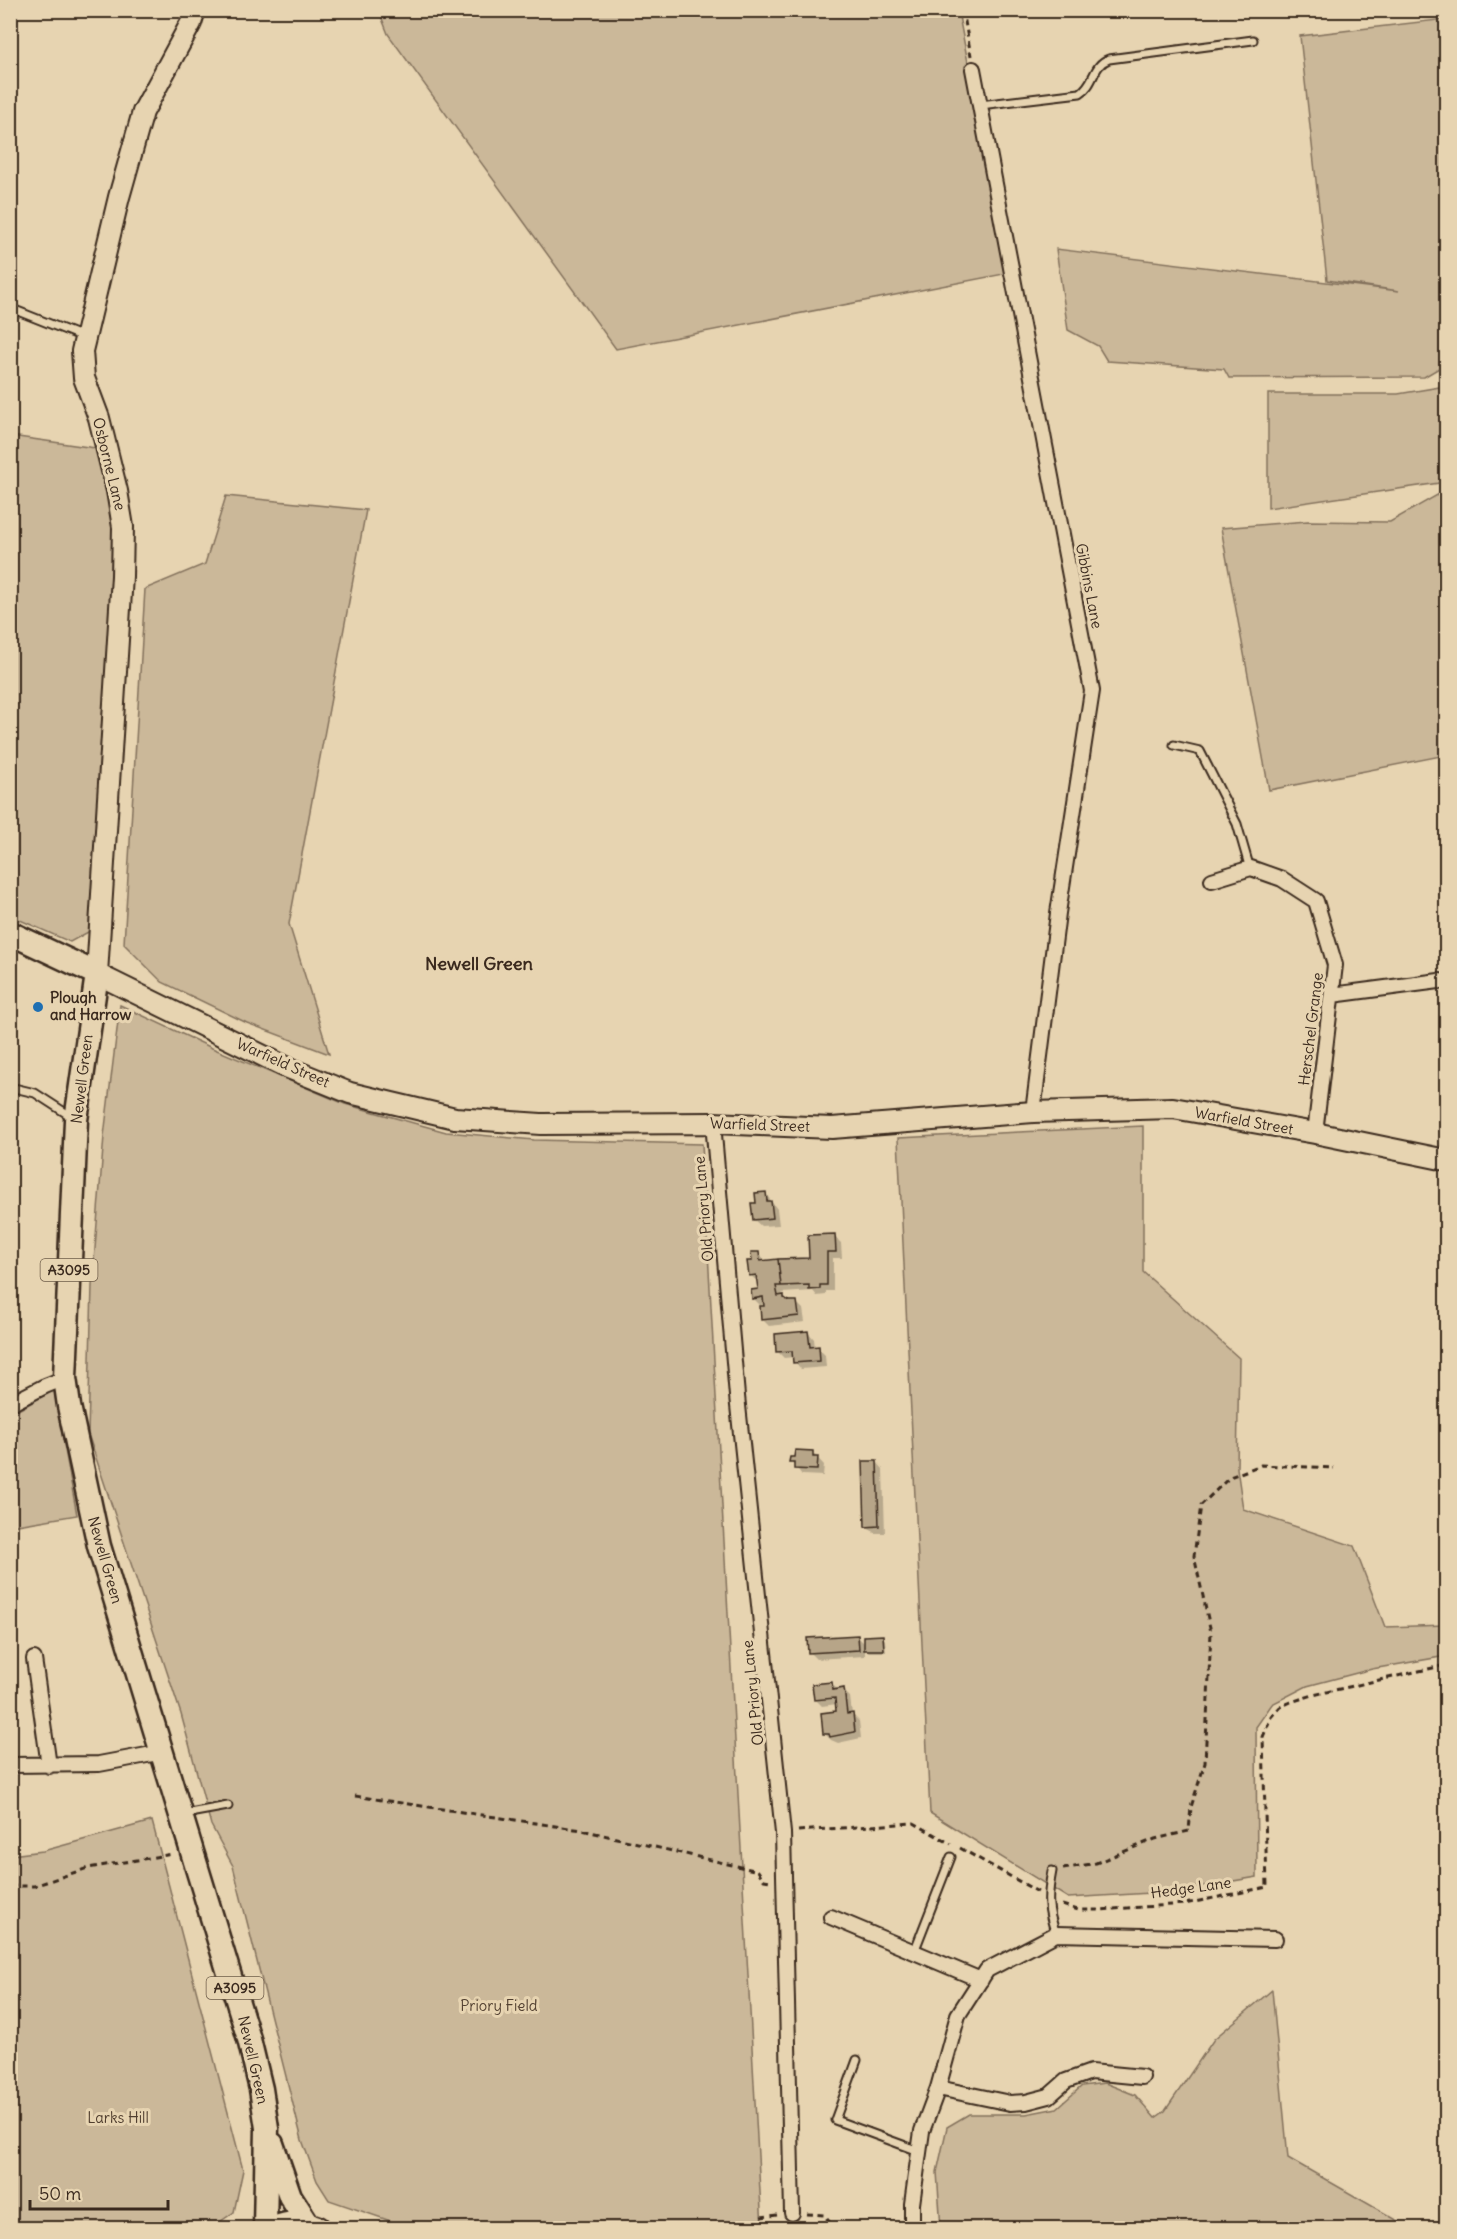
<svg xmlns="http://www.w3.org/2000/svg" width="1457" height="2239" font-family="Delius,sans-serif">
	<rect width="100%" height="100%" fill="#e7d4b1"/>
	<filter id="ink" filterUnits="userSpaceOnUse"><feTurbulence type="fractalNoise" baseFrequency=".0167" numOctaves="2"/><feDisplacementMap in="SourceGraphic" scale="12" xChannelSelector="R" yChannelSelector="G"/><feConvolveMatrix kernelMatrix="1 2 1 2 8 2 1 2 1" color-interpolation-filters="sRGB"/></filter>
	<g filter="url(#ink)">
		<path fill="#cbb899" stroke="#83715c" stroke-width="1.5" d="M379 11H958L1009 273 616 349 388 34Z
			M1446 19V364L1424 377 1229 378 1224 369 1107 361 1098 346 1068 330 1056 249 1399 291 1327 280 1300 36Z
			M1446 386V482L1268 508V394H1398Z
			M11 436 116 451 117 593 90 931 70 942 11 916Z
			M1446 490V755L1269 790 1221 528 1308 521 1390 522Z
			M226 496 366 510 289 924 329 1054 247 1023 162 982 124 944 145 589 205 564Z
			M120 1005 212 1048 345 1104 446 1132 534 1140 702 1144 762 2228H411L329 2200 317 2181 302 2140 233 1866 211 1825 181 1714 88 1434 92 1286 104 1136Z
			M1143 1126V1272L1239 1358 1237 1468 1243 1509 1354 1546 1385 1627 1446 1625V1656L1372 1669 1307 1686 1272 1704 1256 1727 1257 1877 1167 1892 1068 1898 930 1813 898 1138Z
			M54 1390 77 1515 11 1526V1414Z
			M152 1821 243 2170 234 2212 211 2228H11V1855L43 1851Z
			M1272 1990 1288 2158 1400 2222 1395 2228H941L937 2172 947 2127 969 2114H1026L1057 2108 1082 2086 1105 2083 1135 2095 1155 2118 1165 2111 1214 2039Z"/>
		<path fill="#0003" d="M765 1193 777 1209 779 1225 761 1226 754 1220 758 1204Z
			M834 1236 841 1243 842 1258H833V1291H826V1295L817 1296 813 1291 782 1293 790 1303 796 1302 803 1309 805 1322 769 1326 763 1320 765 1304 760 1305 753 1298 759 1290 758 1282 750 1275 759 1253 766 1262 811 1259Z
			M808 1332 814 1339 815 1348H818L825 1355 826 1367 801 1369 795 1362 794 1357 784 1358 778 1352Z
			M812 1452 824 1465 823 1476 802 1475 791 1461Z
			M877 1462 883 1469 885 1533H874L867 1526Z
			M858 1637 865 1644 883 1637 885 1640 886 1652H869L865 1649V1656L816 1659 810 1653Z
			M832 1684 839 1691 843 1690 850 1697 852 1714 859 1721 861 1738 838 1743 831 1740 825 1734 838 1712 837 1704 822 1706 815 1699Z"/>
		<path fill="#b7a588" stroke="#3b2a1e" stroke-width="1.5" d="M766 1192 767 1201H771L773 1218 753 1220 751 1203H756L755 1193Z
			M835 1234 836 1252H827V1285H820V1289L809 1290V1285L781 1286 778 1259 809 1258 808 1235Z
			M751 1252H759L760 1261 778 1259 781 1286H776L778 1296 784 1295V1298L789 1301H797L799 1316 761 1320 760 1306H764L763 1297 752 1299 751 1290 758 1289 756 1275 749 1276 747 1261H752Z
			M808 1331 810 1347 819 1346 820 1361 793 1363 792 1351 776 1352 775 1334Z
			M795 1450 813 1451V1457H818L817 1470 794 1469V1462H789L790 1457H794Z
			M863 1461H877L879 1526 865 1527Z
			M858 1635 859 1650 808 1653 807 1638Z
			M883 1635 884 1650H864V1636Z
			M832 1682 833 1690 844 1688 847 1714 853 1713 855 1732 830 1737 829 1734H823L821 1713 836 1711 835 1698 814 1700 812 1684Z"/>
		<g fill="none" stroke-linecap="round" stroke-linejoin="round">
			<defs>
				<path id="lane" d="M980 105 1080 93C1095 84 1092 65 1109 59L1253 40
					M10 308 83 337
					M1174 745 1200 751 1237 824 1250 869
					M10 1087 35 1093 72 1117
					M184 1814 228 1806
					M1052 1871C1047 1897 1047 1909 1056 1934
					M914 1952 951 1857
					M857 2060 835 2120 919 2151"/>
				<path id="street" d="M973 69 1092 691 1058 913 1033 1112
					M1212 880 1251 868 1282 879 1316 901 1335 965 1315 1133
					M1332 995 1439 981 1446 982
					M713 1123 737 1396 783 1833 792 2213
					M10 1404 45 1386 65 1378
					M34 1659 49 1766
					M10 1765 99 1764 163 1752
					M831 1917 981 1980
					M938 2088 1010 2103 1026 2102 1049 2096 1066 2081 1091 2072 1142 2077
					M912 2228V2204L922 2131 938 2088 958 2015 987 1970 1056 1934 1275 1939"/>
				<path id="secondary" d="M195 10 191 23 143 112 119 197 82 351 84 378 99 418 117 491 123 527 122 576 97 974 286 1067 350 1093 455 1118 541 1124 713 1123 832 1128 1033 1112 1173 1108 1315 1133 1446 1160"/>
				<path id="primary" d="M10 933 97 974 76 1120 65 1378 69 1406 99 1546 249 2039 261 2089 267 2128 265 2228
					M272 2144 290 2196 308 2224
					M275 2228C289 2221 303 2222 318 2228"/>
			</defs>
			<use href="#lane" stroke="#3b2a1e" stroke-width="11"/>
			<use href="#street" stroke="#3b2a1e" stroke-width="18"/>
			<use href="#secondary" stroke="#3b2a1e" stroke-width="24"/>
			<use href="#primary" stroke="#3b2a1e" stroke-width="27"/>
			<path stroke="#3b2a1e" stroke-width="3" stroke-dasharray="6 4.5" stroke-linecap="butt" d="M963 10 971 56
				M355 1796 582 1830 758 1871 764 1880 770 1881
				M798 1831 914 1823 951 1844
				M960 1848 1038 1892
				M1063 1869 1096 1863 1155 1839 1189 1831 1191 1807 1205 1763 1211 1632 1194 1556 1201 1505 1230 1477 1261 1465 1334 1468
				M10 1886H34L88 1868 173 1854
				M1062 1905 1078 1910H1100L1185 1904 1267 1887 1263 1737 1271 1717 1280 1707 1291 1702 1313 1695 1446 1665
				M807 2214 824 2215 834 2228
				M761 2217 777 2215
				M380 2228 381 2219"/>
			<use href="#lane" stroke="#e7d4b1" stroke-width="7"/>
			<use href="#street" stroke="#e7d4b1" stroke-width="14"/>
			<use href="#secondary" stroke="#e7d4b1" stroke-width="20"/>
			<use href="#primary" stroke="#e7d4b1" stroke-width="22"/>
		</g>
	</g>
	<circle fill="#1f6fb2" stroke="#e7d4b1" stroke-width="2" cx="38" cy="1007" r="6"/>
	<g text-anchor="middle" stroke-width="6" stroke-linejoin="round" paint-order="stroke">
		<g fill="#e7d4b1" stroke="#6f5d4a" stroke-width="1.5">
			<rect x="40.5" y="1259" width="57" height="22" rx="4.5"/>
			<rect x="206.5" y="1977" width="57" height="22" rx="4.5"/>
		</g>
		<g font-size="14" font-weight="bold" fill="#3b2a1e">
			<text x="69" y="1275">A3095</text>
			<text x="235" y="1993">A3095</text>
		</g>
		<g font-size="15" fill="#3b2a1e" stroke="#e7d4b1">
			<text transform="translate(109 464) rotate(76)" y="5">Osborne Lane</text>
			<text transform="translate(1089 586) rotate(79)" y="5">Gibbins Lane</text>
			<text transform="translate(1311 1029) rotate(-83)" y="5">Herschel Grange</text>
			<text transform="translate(283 1063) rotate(24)" y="5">Warfield Street</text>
			<text transform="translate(82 1079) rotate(-83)" y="5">Newell Green</text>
			<text transform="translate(1244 1121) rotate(10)" y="5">Warfield Street</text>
			<text transform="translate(760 1125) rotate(2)" y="5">Warfield Street</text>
			<text transform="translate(704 1209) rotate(-95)" y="5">Old Priory Lane</text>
			<text transform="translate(105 1560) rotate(74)" y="5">Newell Green</text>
			<text transform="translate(753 1693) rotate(-96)" y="5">Old Priory Lane</text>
			<text transform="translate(1191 1888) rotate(-8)" y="5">Hedge Lane</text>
			<text transform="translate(253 2060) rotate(77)" y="5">Newell Green</text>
		</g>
		<g font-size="15" font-weight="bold" fill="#3b2a1e" stroke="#e7d4b1" text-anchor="start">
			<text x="50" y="1003">Plough<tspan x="50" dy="17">and Harrow</tspan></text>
		</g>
		<g font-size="15" fill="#513f30" stroke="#e7d4b1">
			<text x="499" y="2011">Priory Field</text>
			<text x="118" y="2123">Larks Hill</text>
		</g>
		<g font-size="18" font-weight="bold" fill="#3b2a1e" stroke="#e7d4b1">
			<text x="479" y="970">Newell Green</text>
		</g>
	</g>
	<rect width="1457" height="2239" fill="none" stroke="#e7d4b1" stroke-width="36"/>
	<rect x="18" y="18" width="1421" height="2203" fill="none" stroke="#3b2a1e" stroke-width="2" filter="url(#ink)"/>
	<path d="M30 2200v9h138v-9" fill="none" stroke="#3b2a1e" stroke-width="3"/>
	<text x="39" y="2200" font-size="18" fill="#3b2a1e" stroke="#e7d4b1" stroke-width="4.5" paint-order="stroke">50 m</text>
</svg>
